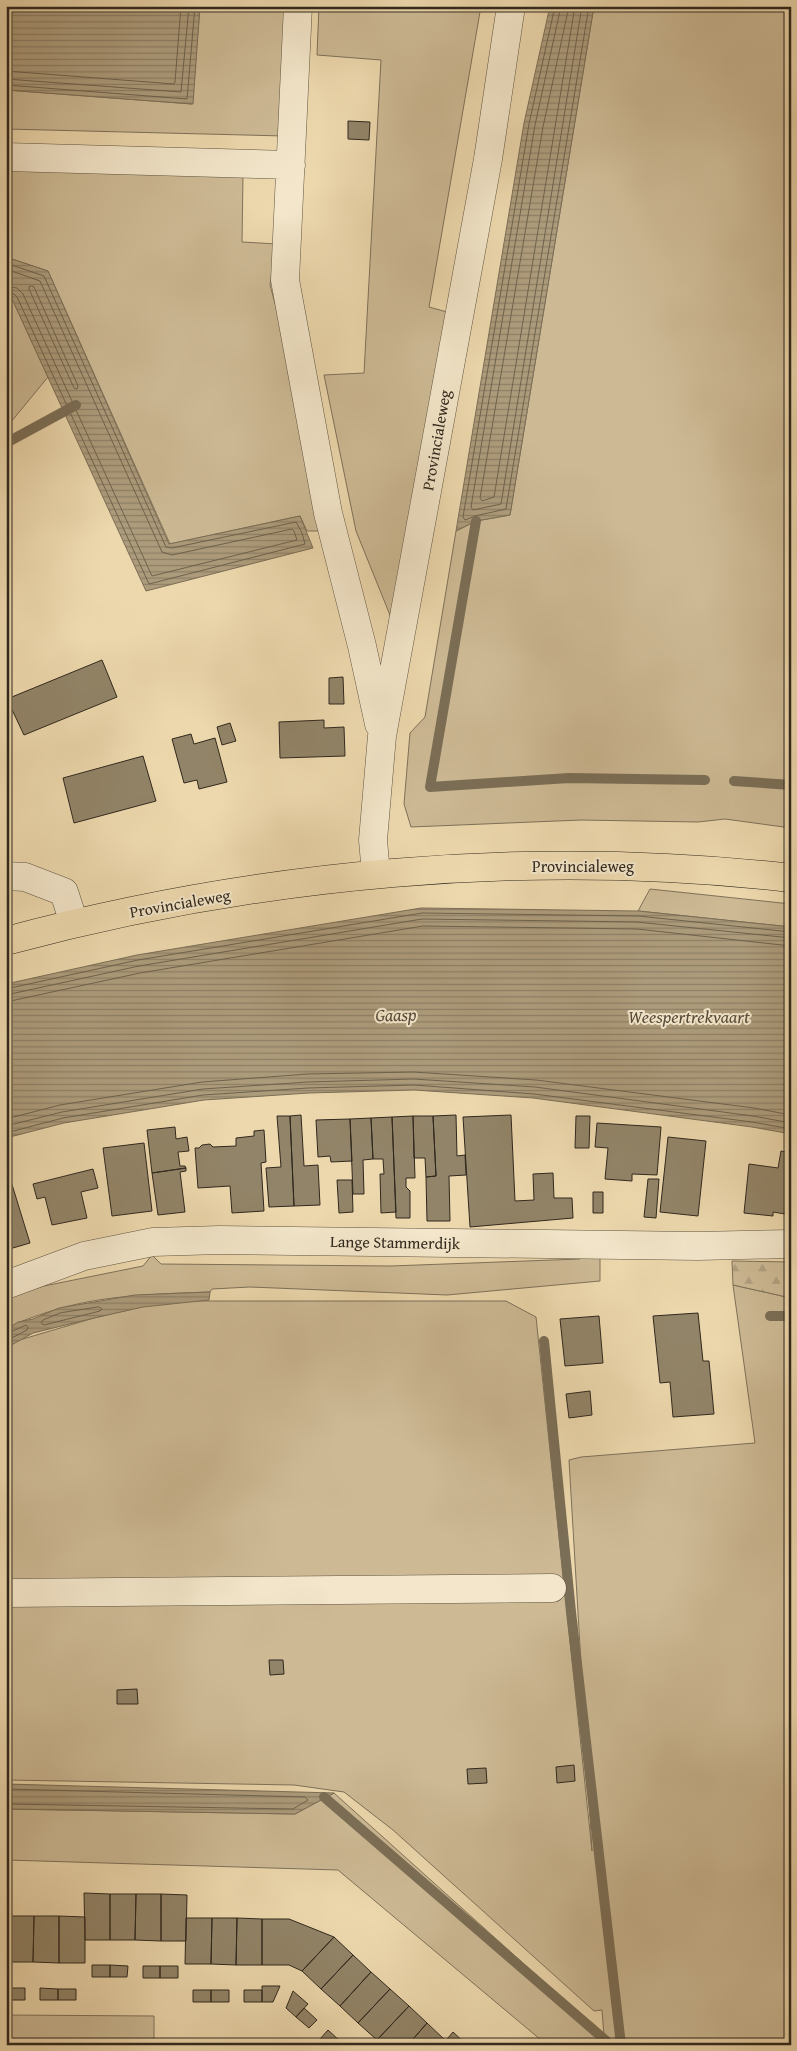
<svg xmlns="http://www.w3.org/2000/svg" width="797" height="2051" font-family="'Gentium Book Plus',serif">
	<defs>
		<pattern id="forest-firs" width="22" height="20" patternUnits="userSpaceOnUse" patternTransform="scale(1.25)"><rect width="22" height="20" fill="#cdba95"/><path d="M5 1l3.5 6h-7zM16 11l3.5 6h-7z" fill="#b0a080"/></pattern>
		<pattern id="water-rules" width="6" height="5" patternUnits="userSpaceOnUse" patternTransform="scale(1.25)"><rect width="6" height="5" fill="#ad9c7c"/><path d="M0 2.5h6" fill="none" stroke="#8d7f65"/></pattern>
	</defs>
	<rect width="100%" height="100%" fill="#edd8ad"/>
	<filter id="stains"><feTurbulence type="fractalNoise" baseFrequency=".004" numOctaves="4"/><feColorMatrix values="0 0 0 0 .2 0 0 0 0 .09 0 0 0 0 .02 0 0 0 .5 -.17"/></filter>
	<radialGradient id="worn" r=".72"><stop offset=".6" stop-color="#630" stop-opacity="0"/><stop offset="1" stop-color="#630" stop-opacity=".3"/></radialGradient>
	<path fill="#cdba95" stroke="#7e715a" d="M200 6H290L284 136 6 129V90L192 104Z
		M319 6H481L429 307 447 312 394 625 356 531 324 375 364 373 381 60 317 55Z
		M594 6H791V828L725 819 698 822 581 820 411 827 404 804 410 733 425 717 456 531 476 521 510 515Z
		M6 170 243 174 242 242 277 244 270 285 323 482 338 531H307L300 516 170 544 48 271 6 257Z
		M6 296 12 298 48 377 6 428Z
		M650 889 791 904V927L638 911Z
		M600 1249V1281L447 1295 250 1287 212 1289 210 1292C155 1294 97 1295 45 1313 31 1318 19 1321 6 1330V1296L44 1286 143 1266 152 1255 161 1264 391 1266 580 1259 588 1251Z
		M733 1285 791 1298V2045H547L338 1870 6 1860V1809L295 1814 334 1793 604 2036 602 2010 594 2011 393 1830 344 1792 294 1785 6 1780V1344L94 1318 165 1301H506L536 1317 592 1851 569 1460 581 1457 755 1443Z
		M6 2015 154 2016V2045H6Z"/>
	<path fill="url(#forest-firs)" stroke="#7e715a" d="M732 1261 791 1262V1298L733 1285Z"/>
	<path fill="url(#water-rules)" stroke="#7b6e56" d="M6 6H200L193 104 6 90Z
		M550 6H594L510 515 476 521 456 531 524 123Z
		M6 257 48 271 169 544 300 516 313 548 146 591 12 299 6 296Z
		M421 908 638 911 791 927V1134L752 1127 533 1098 414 1090 309 1093 204 1100 64 1123 6 1138V984L137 955Z
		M210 1292 209 1300 143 1307 94 1318 33 1333 6 1348V1330L18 1322 33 1319 59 1308 135 1295Z
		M6 1784 334 1793 295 1814 6 1809Z"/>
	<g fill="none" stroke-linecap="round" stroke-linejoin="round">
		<path stroke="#6e624d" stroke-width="1" d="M555 6 529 124 463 517 465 520 475 516 506 509 589 6
			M561 6 535 125 471 507 473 510 501 504 582 6
			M569 6 543 127 480 498 482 501 494 497 575 6
			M6 71 174 84 175 82 181 6
			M6 79 181 92 189 6
			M6 85 187 99 195 6
			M6 263 44 276 166 547 172 548 296 522 302 533 305 544 149 584 17 297 14 294 6 292
			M6 269 40 281 162 552 172 555 292 529 294 531 297 540 152 576 23 294 17 288 6 286
			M32 286 34 287 78 386 77 389 74 388 29 289V287Z
			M6 989 138 960 422 913 638 916 791 932
			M6 995 139 966 422 919 637 922 791 938
			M6 1002 140 973 423 926 637 929 791 946
			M6 1119 60 1105 202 1082 308 1074 413 1072 536 1080 754 1108 791 1115
			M6 1126 62 1112 203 1089 308 1082 414 1079 535 1087 753 1116 791 1123
			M6 1133 63 1118 203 1095 308 1088 414 1085 534 1094 752 1122 791 1129
			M99 1307 102 1309 100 1311 44 1325 41 1323 43 1320 60 1313Z
			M6 1334 26 1325 28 1327 27 1330 6 1341
			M6 1789 305 1797 308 1800 293 1809 6 1804"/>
		<path stroke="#7b6e56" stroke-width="10" d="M6 443 76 405
			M476 521 430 787 569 778 705 780
			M734 781 791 785
			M770 1316H791
			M544 1341 571 1612 621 2045
			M324 1797 611 2045"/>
	</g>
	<path fill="#928468" stroke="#30281e" d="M348 121 370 122 369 140 348 139Z
		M102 660 117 697 24 735 7 699Z
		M343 677 344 704H329V678Z
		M324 720V728L344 727 345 756 280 758 279 722Z
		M230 723 236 741 222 745 217 727Z
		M191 734 194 744 215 738 227 782 199 789 197 780 184 783 172 739Z
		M143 756 156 801 74 823 63 778Z
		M301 1115 304 1166 318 1165 320 1205 294 1206 290 1116Z
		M456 1115 457 1156 465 1155 466 1175 449 1176 450 1221H427L426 1177 436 1176 433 1116Z
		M511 1115 515 1201 534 1200 533 1174 553 1173 554 1198H572L573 1218 470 1227 463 1117Z
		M277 1116H290L294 1206 269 1207 266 1168 281 1167Z
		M413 1116 415 1178H406V1187L410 1191V1218H396L392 1117Z
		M413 1116H433L436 1176 426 1177 425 1158H414Z
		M576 1116H590L589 1148H575Z
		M392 1117 396 1212 381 1213 380 1174H384L383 1159H373L371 1118Z
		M371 1118 373 1159 363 1160 364 1194H353L350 1119Z
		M350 1119 352 1161 331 1162 330 1156 318 1157 316 1120Z
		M597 1123 661 1127 657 1175 632 1174V1181L605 1179 608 1148 595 1147Z
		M175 1127 176 1139 187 1137 189 1151 178 1152 180 1166H185L186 1168 152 1173 147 1130Z
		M264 1130 266 1162 261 1163 264 1211 232 1213 230 1186 198 1188 195 1148H199L202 1145 210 1144 213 1147 236 1146V1138L254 1136V1131Z
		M668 1137 706 1141 698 1216 660 1212Z
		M144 1143 152 1211 112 1216 103 1148Z
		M781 1151 791 1153V1215L773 1212V1216L744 1213 749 1164 778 1168Z
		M6 1165 30 1243 6 1250Z
		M186 1168V1171L180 1172 185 1212 158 1215 152 1173Z
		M93 1169 98 1188 81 1192 87 1218 52 1225 45 1197 37 1199 33 1184Z
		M648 1179H659L656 1218 644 1217Z
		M337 1180H352L353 1212 339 1213Z
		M593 1192H603V1213H593Z
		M698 1313 703 1361H709L714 1414 673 1417 670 1382 660 1383 653 1316Z
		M599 1316 603 1363 565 1366 560 1319Z
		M590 1391 592 1415 569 1418 566 1394Z
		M269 1660H283L284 1674 270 1675Z
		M137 1689 138 1704H117V1690Z
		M574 1765 575 1781 557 1783 556 1767Z
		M486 1768 487 1783 468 1784 467 1769Z
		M84 1893 110 1894V1940H85Z
		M110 1894H136L135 1940H110Z
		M136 1894H161V1941L135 1940Z
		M161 1894 187 1895 186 1941H161Z
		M6 1916H8V1962H6Z
		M8 1916H34L33 1962H8Z
		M34 1916H59V1963L33 1962Z
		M59 1916 85 1917V1963H59Z
		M186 1918H212L211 1964H185Z
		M212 1918H237L236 1965 211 1964Z
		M237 1918 262 1919V1965H236Z
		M262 1919H289L334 1937 302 1971 289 1965H262Z
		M334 1937 353 1955 321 1989 302 1971Z
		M353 1955 371 1972 340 2006 321 1989Z
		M92 1965H110V1977H92Z
		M110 1965 128 1966 127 1977H110Z
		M143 1966H160V1978H143Z
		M160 1966H178V1978H160Z
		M371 1972 390 1989 358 2023 340 2006Z
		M262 1986H280L273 2002H262Z
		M8 1988H25V2000H7Z
		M40 1988 58 1989V2000H40Z
		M58 1989H76V2000H58Z
		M390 1989 409 2006 377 2040 358 2023Z
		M193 1990H211V2002H193Z
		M211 1990H229V2002H211Z
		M244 1990H262V2002H244Z
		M293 1991 308 2004 296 2017 286 2008Z
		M409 2006 427 2023 408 2045H382L377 2040Z
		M304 2008 317 2020 309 2028 296 2017Z
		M427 2023 446 2041 442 2045H408Z
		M328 2030 341 2042 339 2045H327L320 2039Z
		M453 2032 467 2045H442Z"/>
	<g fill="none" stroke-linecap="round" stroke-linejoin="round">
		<defs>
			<path id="minor" d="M298 6 285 280 328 513 362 646 379 724
				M6 157 291 165
				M376 874 373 840 382 736 488 159 511 6
				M6 876 25 877 64 892 74 923
				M6 1285 84 1256 153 1242 220 1240 698 1246 791 1244
				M6 1593 552 1588"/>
			<path id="major" d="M6 941C259 873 531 848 791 878"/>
		</defs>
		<use href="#minor" stroke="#5f5442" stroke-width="29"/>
		<use href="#major" stroke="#30281e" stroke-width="29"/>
		<use href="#minor" stroke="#f3e6ca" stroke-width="28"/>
		<use href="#major" stroke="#edd8ad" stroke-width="28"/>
	</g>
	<g text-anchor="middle" stroke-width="4" stroke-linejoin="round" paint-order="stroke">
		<g font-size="16" fill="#30281e" stroke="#f3e6ca">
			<text transform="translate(436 440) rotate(-80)" y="6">Provincialeweg</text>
			<text x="583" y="872">Provincialeweg</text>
			<text transform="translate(180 903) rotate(-10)" y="6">Provincialeweg</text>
			<text transform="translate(395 1242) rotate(1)" y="6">Lange Stammerdijk</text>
		</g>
		<g font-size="18" font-style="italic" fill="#564b3a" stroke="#f3e6ca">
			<text transform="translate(396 1015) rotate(-1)" y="6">Gaasp</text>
			<text x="689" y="1023">Weespertrekvaart</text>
		</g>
	</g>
	<rect width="797" height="2051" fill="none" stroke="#edd8ad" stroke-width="25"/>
	<rect x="8" y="8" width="782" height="2036" fill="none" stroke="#30281e" stroke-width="2.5"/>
	<rect x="12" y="12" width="772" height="2026" fill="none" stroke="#30281e"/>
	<rect width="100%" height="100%" filter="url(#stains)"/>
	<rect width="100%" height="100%" fill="url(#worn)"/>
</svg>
